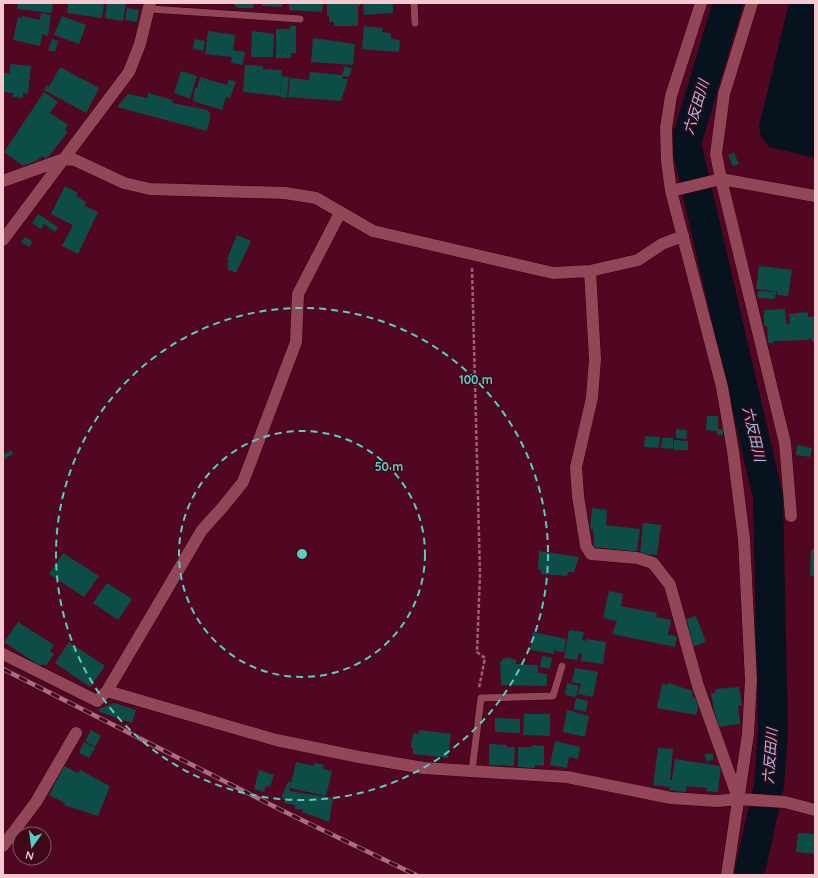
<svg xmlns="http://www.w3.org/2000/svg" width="818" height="878" font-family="Quicksand,'Noto Sans JP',sans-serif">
	<rect width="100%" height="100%" fill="#510721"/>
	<path fill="#06121e" d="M789 3H815V158L769 147 761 136 759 126Z"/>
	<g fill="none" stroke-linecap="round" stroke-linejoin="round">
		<path stroke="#06121e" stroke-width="30" d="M728 3 686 143 768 497 773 732 769 785 749 875"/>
	</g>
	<path fill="#0d4d48" d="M18 3H53L52 13 17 9Z
		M68 3H104L102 18 67 13Z
		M107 3H126L123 21 105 18Z
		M233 3H254L253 8H237Z
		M262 3H282V7L262 6Z
		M289 3H323L322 12 289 10Z
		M327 3H361L360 6H358V26H334V22H329V16H327Z
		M363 3H393V13L364 15Z
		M127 8 139 10 137 22 125 20Z
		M41 13 51 15 48 36 42 34 40 46 13 40 18 17 22 18V16L40 20Z
		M62 16 86 25 79 44 54 35Z
		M290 26H296V53H291V58H276V29H290Z
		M364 26 383 28 382 32 391 33V39L400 40 399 52 362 49Z
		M208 31 235 35 233 50 245 52 243 65 231 63 232 57 205 54Z
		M252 31 274 34 273 57H251Z
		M313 38 355 44 353 65 311 62Z
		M52 39 58 41 55 52 48 50Z
		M195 39 205 41 203 51 193 49Z
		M10 64 31 66 28 94 23 93V98L13 97V93L3 92 4 73H10Z
		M245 65 263 66V69L282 70 280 96 243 92Z
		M345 66 352 69 349 77 343 76V79H348L341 101 288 97 290 78 309 80 310 72 342 75Z
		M60 67 99 88 86 113 44 90 47 85 49 87Z
		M181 71 197 76 190 99 174 93Z
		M282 76 289 77 287 98 280 97Z
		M200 77 227 85 229 79 236 82 230 98 226 97 222 110 193 101 195 88H197Z
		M44 92 58 102 50 113 68 125 65 130 68 132 49 156 45 159 43 156 36 161 23 166 4 152Z
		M148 93 173 100 172 103 208 110V112L211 113 207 131 117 107 128 94 147 98Z
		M734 153 739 164 733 166 728 155Z
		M65 186 78 193 76 196 86 202 85 206 98 212 78 254 62 246 73 225 51 214Z
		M38 214 58 227 55 232 44 224 41 229 32 223Z
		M237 235 251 241 236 273 227 269 229 265H227L229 260 227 259Z
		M25 237 33 242 29 247 21 242Z
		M759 266 792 270 788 296 777 295 778 292 756 289Z
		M758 291 776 292 775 299 757 298Z
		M785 309 786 324 790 323 789 314 804 312 808 313V317L815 316V342H812L811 338H809V340L773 341V343H768L767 326H764V310Z
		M707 416H718V429H723V435H717V431L706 430Z
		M676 429 687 430 686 439 676 438Z
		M645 436 660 437 659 448 644 447Z
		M662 438H673V449L661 448Z
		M674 440 688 441V450H674Z
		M797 445 812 448 810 457 796 455Z
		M11 450 13 454 3 460V455Z
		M592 508 607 510 606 525 640 529 637 552 594 547 593 529H590Z
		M643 523 661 525 657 555 640 554Z
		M811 549H815V576H810Z
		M539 551 579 557 574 572H568L567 576 541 574V570H538Z
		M63 553 99 576 84 597 49 574Z
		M107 583 132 599 118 620 93 603Z
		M609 591 623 594 621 606 657 613 656 617 671 620 668 635 677 636 675 647 612 634 617 621 603 618Z
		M696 616 706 642 692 647 683 620Z
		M18 622 54 645 50 651 54 654 46 666 42 664 40 666 4 642Z
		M569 630 584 632 582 640 586 641 587 639 606 642 603 664 581 661 582 654 579 653 577 660 564 658Z
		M533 632 566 639 564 652 555 651V646L554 654 530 650Z
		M69 642 105 666 90 687 55 663Z
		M542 656 552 658 550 669 540 667Z
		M505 657 516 660V664L538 665V673L547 674V686L501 685 500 662H502V659H505Z
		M575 668 598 672 593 697 578 694 581 684 572 682Z
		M567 683 579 686 576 697 565 695Z
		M668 683 693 691 692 697 697 698 699 704 696 715 657 708 662 684 668 685Z
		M739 687 742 705 738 706 740 724 717 727 711 693H715V689Z
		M576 698 588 701 586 712 574 709Z
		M114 703 136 710 132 723 100 712 98 709Z
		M567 710 589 716 585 737 563 732Z
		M524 714H550V736L523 735Z
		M495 718 520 719V733L495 732Z
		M91 730 101 736 95 747 85 741Z
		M419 730 451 734 448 758 413 754V748H411L413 733 419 734Z
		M555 741 580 747 578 759 569 757 567 768 550 765Z
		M84 742 95 748 89 758 79 753Z
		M489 744 507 745V747H515L514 766 489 765Z
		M532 745 544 746V766L535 765V768L518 767V747H532Z
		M658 748 673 749 670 780H672L675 759 721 766 718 792 706 791 707 788 687 786 686 792 669 790 670 787 653 785Z
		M705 754H713V760L706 761Z
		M296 762 314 766V763L324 765 323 769 332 771 326 796 290 788Z
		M64 766 78 773 80 770 110 786 98 816 64 805 65 803 49 795Z
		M259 770 274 775 270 787 266 786 264 792 254 789Z
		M288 782H291L289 791 333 798 329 822 302 812 303 810 295 809V805L284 803 285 800H283L282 796Z
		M798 833 815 834V854L796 852Z"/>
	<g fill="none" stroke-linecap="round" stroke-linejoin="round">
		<defs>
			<path id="lane" d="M414 3 415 23
				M150 9 300 19
				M472 771 481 698 553 696 562 666"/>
			<path id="street" d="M701 3 671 96 666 128 667 161 671 191 722 387 733 451 744 539 751 680 748 734 727 875
				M752 3 724 94 716 154 721 179 785 443 791 516
				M3 181 64 159 75 160 124 183 150 189 285 193 316 198 373 231 553 273 590 271 638 260 662 244 683 236
				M671 191 721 179 815 196
				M3 240 129 72 140 44 150 3
				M590 271 595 359 592 398 576 467 578 496 586 546 591 554 637 558 653 563 670 585 698 686 738 798
				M3 654 97 701 107 691 202 530 222 508 243 482 296 342 298 294 340 213
				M107 691 276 740 359 757 424 768 567 777 671 798 717 801 739 799 785 802 815 810
				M3 846 36 802 76 733"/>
		</defs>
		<use href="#lane" stroke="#2e000c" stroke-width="8"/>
		<use href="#street" stroke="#2e000c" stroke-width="13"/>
		<path stroke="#9d6071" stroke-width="2.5" stroke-dasharray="4 2" stroke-linecap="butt" d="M472 268 480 574 477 652 485 658 479 688"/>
		<use href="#lane" stroke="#934657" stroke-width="7"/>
		<use href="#street" stroke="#934657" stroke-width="12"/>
		<defs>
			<path id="rail" d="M3 669 281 810 416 875"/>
		</defs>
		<use href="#rail" stroke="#aa6f7f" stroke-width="4.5"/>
		<use href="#rail" stroke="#3f0819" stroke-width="3" stroke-dasharray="9" stroke-linecap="butt"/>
	</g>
	<g fill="none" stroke="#56cec4" stroke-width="2" stroke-dasharray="7 5">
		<circle cx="302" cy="554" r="123"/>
		<circle cx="302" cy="554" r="246"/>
	</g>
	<g text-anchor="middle" stroke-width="3" stroke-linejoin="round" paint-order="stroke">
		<g font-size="14" font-style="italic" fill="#99c3eb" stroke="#3f0819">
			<text transform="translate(696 107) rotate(-73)" y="5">六反田川</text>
			<text transform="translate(754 434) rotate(77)" y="5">六反田川</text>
			<text transform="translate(770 756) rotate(-86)" y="5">六反田川</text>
		</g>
	</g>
	<circle cx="302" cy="554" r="6" fill="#56cec4" stroke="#3f0819" stroke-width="2"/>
	<g font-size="12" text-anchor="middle" font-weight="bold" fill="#56cec4" stroke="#3f0819" stroke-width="3" stroke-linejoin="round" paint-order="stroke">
		<text x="476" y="384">100 m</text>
		<text x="389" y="471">50 m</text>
	</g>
	<rect width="818" height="878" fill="none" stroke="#f6c8cf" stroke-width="8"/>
	<g transform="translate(32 846) rotate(194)"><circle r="19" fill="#3f0819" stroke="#885562"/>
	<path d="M0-3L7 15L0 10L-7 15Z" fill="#56cec4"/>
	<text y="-6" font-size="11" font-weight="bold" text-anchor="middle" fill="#f6c8cf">N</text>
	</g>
</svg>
